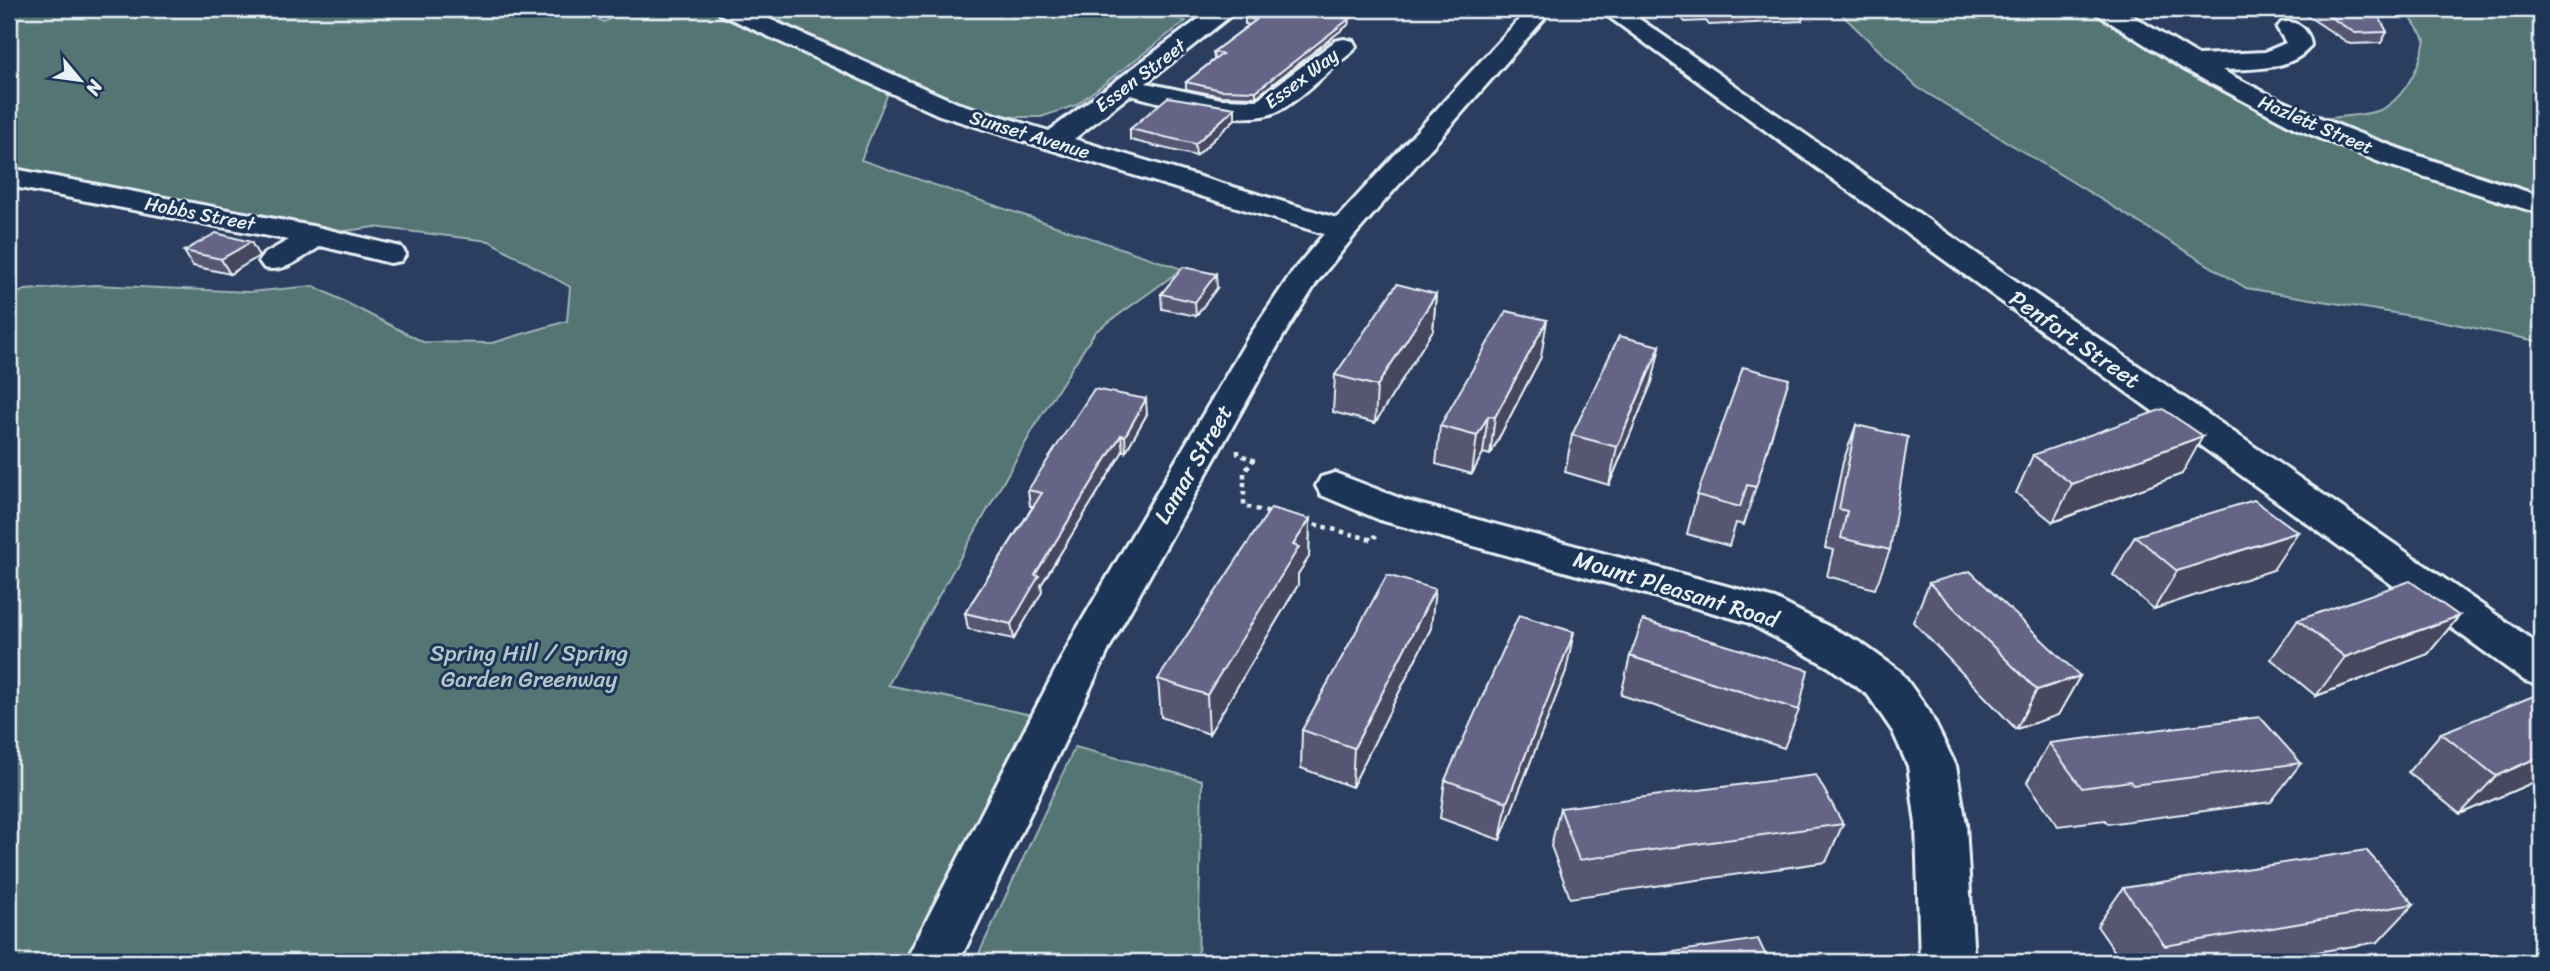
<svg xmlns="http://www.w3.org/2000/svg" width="2550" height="971" font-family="Sriracha,sans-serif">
	<rect width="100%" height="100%" fill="#2b3e60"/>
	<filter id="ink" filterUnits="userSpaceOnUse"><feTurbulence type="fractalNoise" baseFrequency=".0143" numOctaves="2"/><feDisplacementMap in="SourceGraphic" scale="14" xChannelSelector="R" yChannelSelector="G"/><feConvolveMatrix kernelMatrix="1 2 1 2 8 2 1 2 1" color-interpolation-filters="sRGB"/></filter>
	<g filter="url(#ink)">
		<path fill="#547575" stroke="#9eb3b6" stroke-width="2" d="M9 9H549L543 18 591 16 604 22 628 9H707L888 93 861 160 1182 269 1095 332 1039 419 888 685 1037 716 907 962H9V297L25 290 95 285 249 292 314 286 423 342 492 343 567 321 570 287 489 241 374 227 332 233 9 170Z
			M779 9H1157L1161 13 1186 21 1076 105 1041 117H1013L958 103 782 24Z
			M1836 9H2093L2214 86 2291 122 2463 184 2541 209V342L2441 321 2246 288 1917 87Z
			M2401 9H2541V198L2414 156 2320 119C2335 117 2376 115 2386 107 2408 92 2420 65 2425 40L2407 12Z
			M1075 747 1202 780 1198 962H975Z"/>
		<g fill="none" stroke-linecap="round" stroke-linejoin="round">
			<defs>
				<path id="minor" d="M716 9H747L957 103 1049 131 1212 9H1239L1146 83 1221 99 1257 100 1335 41 1344 39 1353 41 1356 46 1353 51C1330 69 1305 96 1280 110 1245 130 1168 104 1130 95L1074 139 1337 218 1524 14H1540L1544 19 1354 236 1317 282 1282 338 1111 645 959 962H905L1074 634 1248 338 1293 271 1324 234 939 115 720 14Z
					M1598 9H1625L2541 646V686L2525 681Z
					M2093 9H2121L2197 55 2265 52 2286 43 2277 28 2281 23C2296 19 2309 29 2311 45 2294 71 2250 69 2222 70 2323 126 2431 161 2541 196V214L2382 163 2295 128 2182 68 2097 14Z
					M9 168 317 227 401 247 406 254 401 261 390 263 321 246C303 257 286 273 264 268L259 261 264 254 289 240 9 186Z
					M1335 473 1407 501 1775 599 1861 643 1900 671 1929 711 1956 766 1966 824 1974 962H1920L1916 824 1908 766 1893 732 1868 695 1829 667 1747 622 1380 520 1321 495 1316 486 1321 477Z"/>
			</defs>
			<use href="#minor" stroke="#e8f1f8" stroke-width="6"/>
			<path stroke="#e8f1f8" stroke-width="4.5" stroke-dasharray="4.5 4.5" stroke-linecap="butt" d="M1238 450V454L1253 460 1244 473V506L1274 514
				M1306 522 1373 540 1376 535"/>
			<use href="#minor" fill="#1d3557" fill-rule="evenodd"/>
		</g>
		<path fill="#575673" stroke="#e8f1f8" stroke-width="2" d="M1241 9H1334L1351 18 1349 20 1348 25 1256 97 1221 96 1186 89V82L1215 59H1214L1213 52 1249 25 1245 24V18L1252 12Z
			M1675 9H1805L1802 21 1709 25 1706 21 1685 22Z
			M2310 9H2375L2387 32 2381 43 2350 44 2306 15Z
			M1235 108V119L1196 156 1130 140V129Z
			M184 251 259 256 230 274 193 266Z
			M1217 288 1196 316 1162 309 1161 294Z
			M1436 294 1433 330 1375 423 1333 412 1335 375Z
			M1660 346 1652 382 1609 485 1565 472 1572 435Z
			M1541 357 1490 455 1483 453 1472 474 1436 464 1440 426Z
			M1789 379 1744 525 1736 523 1729 546 1687 534 1697 495Z
			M1147 414 1126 451H1123L1041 585 1042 592 1014 639 968 629 965 613 1033 506H1030L1028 490Z
			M1856 425 1890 550 1875 589 1827 576 1833 550 1825 548 1843 462Z
			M2033 455 2182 474 2053 522 2016 493Z
			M1310 519 1309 557 1298 574V585L1209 734 1161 717 1158 679Z
			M2135 536 2273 570 2154 609 2113 575Z
			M1929 583 2080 676 2058 715 2016 729 1913 622Z
			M2459 616 2428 654 2316 696 2271 659 2298 620Z
			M1431 628 1352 787 1301 768 1302 730Z
			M1630 656 1799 710 1784 748 1621 695Z
			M1566 671 1500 840 1440 818 1445 780Z
			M2441 733 2541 779 2460 814 2408 772Z
			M2049 743 2301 763 2271 802 2108 824 2105 820 2058 826 2027 782Z
			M1560 808 1843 824 1826 862 1570 898 1551 846Z
			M2123 888 2414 904 2378 942 2257 962H2122L2097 926Z"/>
		<path fill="#47465e" stroke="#e8f1f8" stroke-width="2" d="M1351 12V18L1349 20 1348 25 1256 97V91Z
			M1235 108V119L1196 156 1195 144Z
			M251 242 259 256 230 274 221 259Z
			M1216 274 1217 288 1196 316 1195 302Z
			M1436 294 1433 330 1375 423 1377 386Z
			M1547 320 1541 357 1490 455 1495 417Z
			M1660 346 1652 382 1609 485 1617 447Z
			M1146 399 1147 414 1126 451 1125 436Z
			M1488 416 1483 453 1472 474 1477 436Z
			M1121 435 1123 451 1041 585 1042 592 1014 639 1011 624 1035 575Z
			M2203 436 2182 474 2053 522 2072 484Z
			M1310 519 1309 557 1298 574V585L1209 734 1207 695 1293 545Z
			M2298 532 2273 570 2154 609 2177 571Z
			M1435 589 1431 628 1352 787 1354 748Z
			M2459 616 2428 654 2316 696 2345 657Z
			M1574 632 1566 671 1500 840 1507 802Z
			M2080 676 2058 715 2016 729 2037 690Z
			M2541 756V779L2460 814 2496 776Z"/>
		<path fill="#656486" stroke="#e8f1f8" stroke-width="2" d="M1256 9H1334L1351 12 1344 18 1349 19 1256 91 1221 90 1186 82 1222 54 1213 52 1256 20 1245 18Z
			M1687 9H1805L1712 13 1709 9 1688 10Z
			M2318 9H2375L2387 32 2355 33Z
			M1168 97 1235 108 1195 144 1130 129Z
			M216 233 251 242 221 259 184 251Z
			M1183 267 1216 274 1195 302 1161 294Z
			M1397 284 1436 294 1377 386 1335 375Z
			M1506 311 1547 320 1495 417 1488 416 1477 436 1440 426Z
			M1619 336 1660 346 1617 447 1572 435Z
			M1743 367 1789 379 1756 487 1747 485 1740 507 1697 495Z
			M1094 389 1146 399 1125 436 1121 435 1035 575 1039 576 1011 624 965 613 1042 493 1028 490Z
			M2163 409 2203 436 2072 484 2033 455Z
			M1856 425 1908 437 1890 550 1841 538 1847 511 1839 509Z
			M2254 500 2298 532 2177 571 2135 536Z
			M1271 508 1310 519 1293 545 1299 547 1207 695 1158 679Z
			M1970 571 2080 676 2037 690 1929 583Z
			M1387 575 1435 589 1354 748 1302 730Z
			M2410 581 2459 616 2345 657 2298 620Z
			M1519 615 1574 632 1507 802 1445 780Z
			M1643 620 1808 670 1799 710 1630 656Z
			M2541 693V756L2496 776 2441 733Z
			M2260 717 2301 763 2133 785 2130 781 2082 788 2049 743Z
			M1816 775 1843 824 1579 860 1560 808Z
			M2366 850 2414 904 2165 946 2123 888Z
			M1758 939 1769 962H1608Z"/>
	</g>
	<g text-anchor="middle" stroke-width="6" stroke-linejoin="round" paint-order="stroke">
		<g font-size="19" fill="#e8f1f8" stroke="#1d3557">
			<text transform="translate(1140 75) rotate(-37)" y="7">Essen Street</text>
			<text transform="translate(1301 78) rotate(-37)" y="7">Essex Way</text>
			<text transform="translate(2316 124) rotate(23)" y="7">Hazlett Street</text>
			<text transform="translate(1030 134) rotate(17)" y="7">Sunset Avenue</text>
			<text transform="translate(200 213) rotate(11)" y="7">Hobbs Street</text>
		</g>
		<g font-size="23" fill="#e8f1f8" stroke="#1d3557">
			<text transform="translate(2075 339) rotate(35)" y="8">Penfort Street</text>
			<text transform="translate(1193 464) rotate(-60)" y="8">Lamar Street</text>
			<text transform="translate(1676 589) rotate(17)" y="8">Mount Pleasant Road</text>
		</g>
		<g font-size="23" fill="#b4c6ca" stroke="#1d3557">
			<text x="529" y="661">Spring Hill / Spring<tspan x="529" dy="26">Garden Greenway</tspan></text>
		</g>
	</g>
	<rect width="2550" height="971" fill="none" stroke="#1d3557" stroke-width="35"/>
	<rect x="18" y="18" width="2515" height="936" fill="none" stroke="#e8f1f8" stroke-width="2.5" filter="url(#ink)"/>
	<g transform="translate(80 80) rotate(119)" stroke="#1d3557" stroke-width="5" paint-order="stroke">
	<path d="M0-5L12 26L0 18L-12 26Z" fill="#e8f1f8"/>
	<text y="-10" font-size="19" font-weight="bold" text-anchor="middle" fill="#e8f1f8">N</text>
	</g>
</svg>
